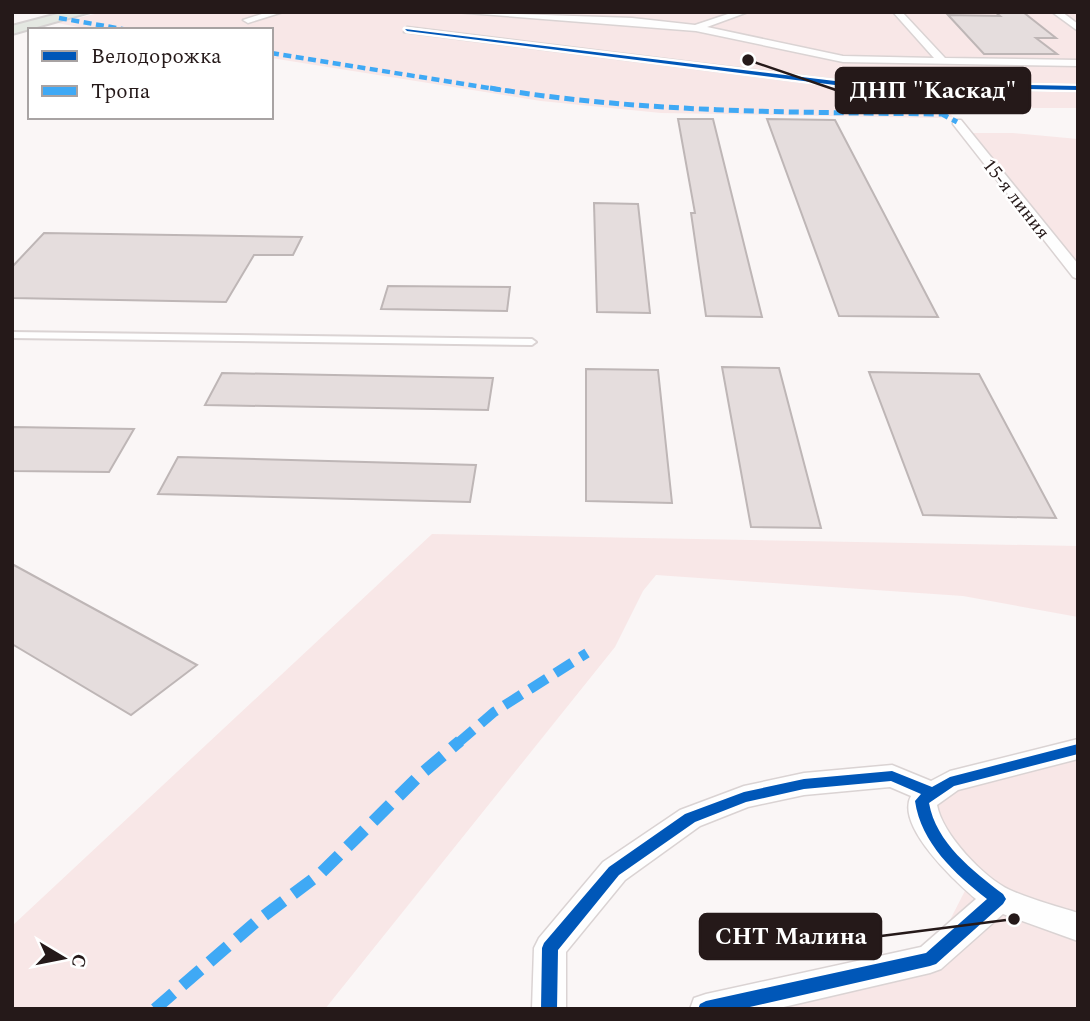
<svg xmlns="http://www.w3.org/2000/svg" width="1090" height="1021" font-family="Spectral,serif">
	<rect width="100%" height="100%" fill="#faf6f6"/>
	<path fill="#f8e7e7" d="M103 12H1078V108H946L953 117 937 118 661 113 541 101 271 58V30H95L57 23Z
		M966 133H1013L1078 139V274Z
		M432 534 1078 546V617L963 596 656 575 643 591 615 647 325 1009H12V926Z
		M1078 749V1009H706L930 959 971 879 922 801Z"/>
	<path fill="#e5dddd" stroke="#beb6b6" stroke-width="2" d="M995 12H1023L1056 38H1036L1057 54H984L948 15 1000 16Z
		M678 119H713L762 317 706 316 691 213H695Z
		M767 119 835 120 938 317 839 316Z
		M594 203 638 204 650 313 597 312Z
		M44 233 302 237 293 255H254L226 302 12 298V267Z
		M388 286 510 287 507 311 381 309Z
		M722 367 779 368 821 528 751 527Z
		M586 369 658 370 672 503 586 501Z
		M869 372 979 374 1056 518 923 515Z
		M222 373 493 378 488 410 205 405Z
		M12 427 134 429 109 472 12 471Z
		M178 457 476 465 470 502 158 494Z
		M12 564 197 665 131 715 12 644Z"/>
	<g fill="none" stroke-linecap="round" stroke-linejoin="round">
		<defs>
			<path id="service" d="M12 332 532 339 536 342 532 345 12 338Z"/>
			<path id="minor" d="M268 12H283L248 23 243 20Z
				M455 12 632 18 695 25 734 12H748L707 27 843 56 934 58 893 12H902L945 58 1078 60V66L843 62 696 31Z
				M1052 12H1062L1078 24V31Z
				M407 27 835 80 1078 85V91L835 86 404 32Z
				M953 120H961L1078 264V279L1073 277 953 124Z
				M1078 739V759L958 790 937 805C942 834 984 878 1010 890 1032 900 1056 906 1078 913V941L1003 914 941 969 930 973 775 1009H690L694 998 706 994 921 947 976 899C956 882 895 826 911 796L890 787 804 795 748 807 700 826 625 880 566 952V1009H532L534 948 539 938 603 862 680 810 744 786 804 773 892 765 931 781 950 771Z"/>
			<path id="primary" d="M65 12H90L12 34V26Z"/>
		</defs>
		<use href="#service" stroke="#dad3d3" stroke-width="4"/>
		<use href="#minor" stroke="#dad3d3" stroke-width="3"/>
		<use href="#primary" stroke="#d6d2d2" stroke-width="4"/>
		<use href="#service" fill="#fefefe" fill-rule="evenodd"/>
		<use href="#minor" fill="#fefefe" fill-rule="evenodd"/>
		<use href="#primary" fill="#e4e8e2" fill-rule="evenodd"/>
		<path stroke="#3fa9f5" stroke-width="4.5" stroke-dasharray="8 4.5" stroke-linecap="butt" d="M59 18 128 30
			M271 53 501 90"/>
		<path stroke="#3fa9f5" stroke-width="5" stroke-dasharray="10 5" stroke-linecap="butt" d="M490 88C642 113 789 112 942 114L957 122"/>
		<path stroke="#3fa9f5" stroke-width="10" stroke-dasharray="20 10" stroke-linecap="butt" d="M458 743 494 712 587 653"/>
		<path stroke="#3fa9f5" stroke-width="12" stroke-dasharray="24 12" stroke-linecap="butt" d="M155 1009 257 921 321 873 421 774 460 741"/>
		<defs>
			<path id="cycleway" d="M405 29 835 81 1078 86V90L835 85 407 31Z
				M1078 744V754L954 786 929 803C936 843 973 871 1003 894L1006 899 1003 904 936 964 930 966 741 1009H698L700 1004 706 1001 926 953 987 899C955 874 921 843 915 801L921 794 891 781 804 789 746 802 695 822 619 875 558 950 557 1009H541L542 948 544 943 609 867 685 814 744 792 804 779 892 771 932 787 950 777Z"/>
		</defs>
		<use href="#cycleway" stroke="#fff" stroke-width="5"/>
		<use href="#cycleway" fill="#0057b8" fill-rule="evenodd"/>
	</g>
	<g text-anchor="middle" stroke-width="5" stroke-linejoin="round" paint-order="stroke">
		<g font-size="19" fill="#251919" stroke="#fff">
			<text transform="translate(1017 198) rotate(52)" y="7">15-я линия</text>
		</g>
	</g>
	<path fill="none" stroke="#251919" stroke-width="2.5" d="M748 60L836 90M1014 919L881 936"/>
	<g fill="#251919" stroke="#fff" stroke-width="2.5">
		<circle cx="748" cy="60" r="7"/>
		<circle cx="1014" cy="919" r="7"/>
	</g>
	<g fill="#251919" stroke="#251919" stroke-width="2.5">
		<rect x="836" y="68" width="194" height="45" rx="7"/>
		<rect x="700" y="914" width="181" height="45" rx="7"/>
	</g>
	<g font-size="24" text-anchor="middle" font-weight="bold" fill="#fff">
		<text x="933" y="98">ДНП "Каскад"</text>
		<text x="791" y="944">СНТ Малина</text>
	</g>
	<rect width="1090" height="1021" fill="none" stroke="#251919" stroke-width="28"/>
	<rect x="28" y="28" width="245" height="91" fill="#ffffff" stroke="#a8a3a3" stroke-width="2"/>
	<rect x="42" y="51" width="35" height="10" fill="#0057b8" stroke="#a8a3a3" stroke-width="2"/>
	<text x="91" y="63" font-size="21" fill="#251919">Велодорожка</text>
	<rect x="42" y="86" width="35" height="10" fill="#3fa9f5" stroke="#a8a3a3" stroke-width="2"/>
	<text x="91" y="98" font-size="21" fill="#251919">Тропа</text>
	<g transform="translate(63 958) rotate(100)" stroke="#ffffff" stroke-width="5" paint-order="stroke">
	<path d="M0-5L12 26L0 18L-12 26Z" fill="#251919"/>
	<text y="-10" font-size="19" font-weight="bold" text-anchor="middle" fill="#251919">С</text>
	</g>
</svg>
